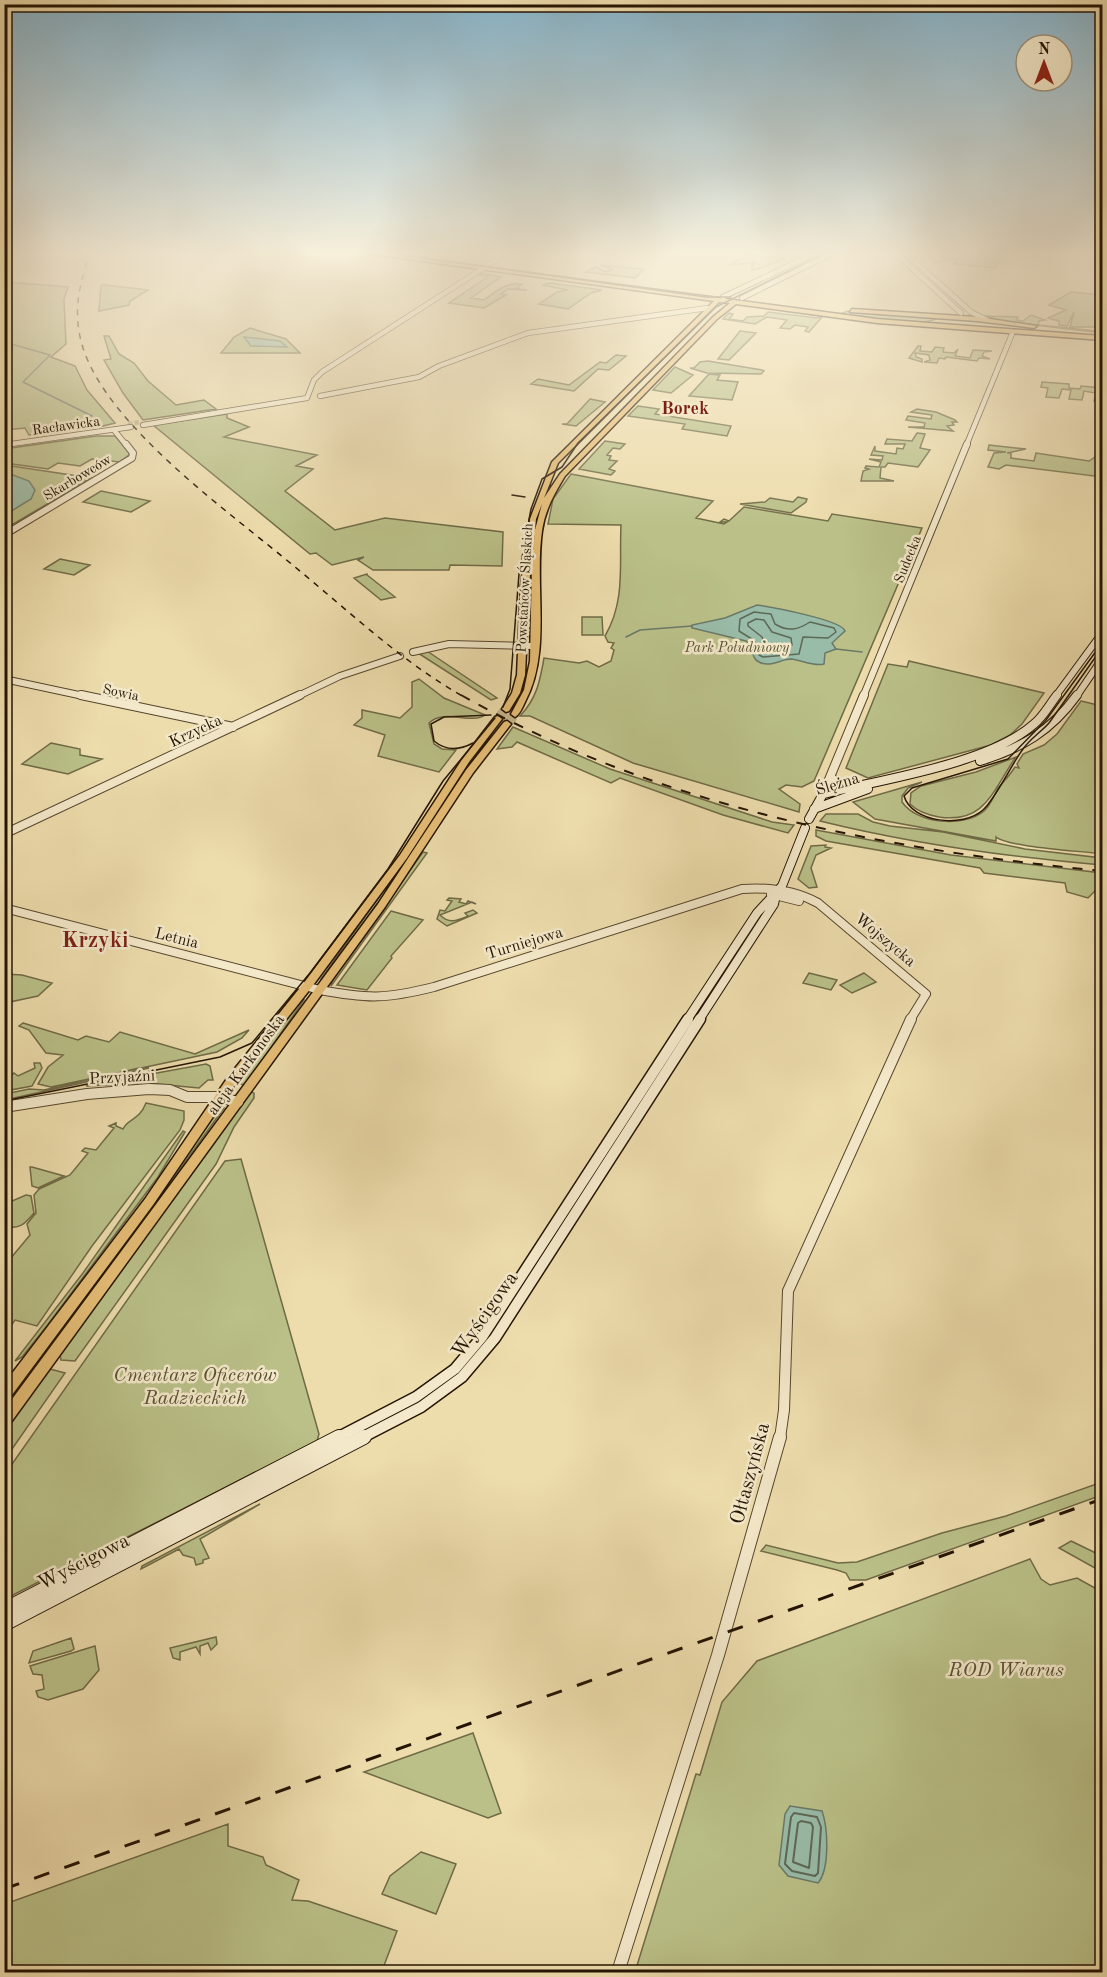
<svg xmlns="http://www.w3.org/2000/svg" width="1107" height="1977" font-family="'Old Standard TT',serif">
	<rect width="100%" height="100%" fill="#eddcac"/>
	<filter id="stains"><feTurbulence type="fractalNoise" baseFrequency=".00333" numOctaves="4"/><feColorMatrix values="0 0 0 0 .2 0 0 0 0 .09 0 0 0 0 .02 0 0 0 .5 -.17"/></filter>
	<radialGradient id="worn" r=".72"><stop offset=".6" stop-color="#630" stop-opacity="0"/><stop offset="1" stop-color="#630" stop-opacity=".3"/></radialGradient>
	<path fill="#bac088" stroke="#6f6a46" stroke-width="1.5" d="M923 251H1003L995 268 954 264 957 261 953 258 936 263Z
		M748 255 784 259 755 270H752V265L757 262 729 265Z
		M600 265 644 269 635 278 586 272 595 267 606 272 612 269Z
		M482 273 501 277 471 298 484 300C497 291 506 282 522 284L516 289 527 290 508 289 501 294 506 295 484 308 449 303 489 276 479 275Z
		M5 282 68 287 64 299 66 344 51 357 75 366 87 390 115 423 99 427V425L29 435 25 428 5 430Z
		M550 283 602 290 591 293 568 309 539 304 557 292 568 290 542 285Z
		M101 285H105L148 290 130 301 129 305 99 311Z
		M1071 292 1102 295V333L994 320V318L985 316 1018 317 1016 320 1023 321 1031 315 1045 320 1039 321 1038 325 1097 331 1098 327H1070L1074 312 1067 326 1059 325V321L1048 318 1066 310 1049 305Z
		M848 311 938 318C912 330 870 319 840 314Z
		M768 312 817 318 823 316 809 332 805 331 808 327 795 325 790 329 780 328 787 320 767 317 755 324 723 319 729 313 733 314 729 319 743 321 747 317 764 316Z
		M250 328 286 339 300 353H221L234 337Z
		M740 331 756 333 729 360 718 359Z
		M104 336H109L119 354 134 363 148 381 176 405 204 400 216 409 143 420 123 393 104 360 111 359Z
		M918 346H921L920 351 932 352 935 347 944 348 943 352 954 353 958 349 955 356 970 358 973 350 992 351 984 352 982 356 990 359 979 358 977 361 946 357 945 359 939 358 937 363 924 362 930 360 929 355 915 353 916 357 922 359V362L909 358Z
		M616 355 626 356 609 370 598 369 574 391 531 384 538 379 569 385 600 362 606 363Z
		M708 361 762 370 764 371 761 374 707 373 690 368H694L700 362Z
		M675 367 693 375 671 393 653 390Z
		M709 374 720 375 717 380 738 382 732 400 689 396Z
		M1042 382 1069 384V388L1080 389 1081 386 1102 388V402L1094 401 1096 393 1084 391 1082 400 1069 399 1071 390 1062 389 1059 398 1046 397 1048 388 1041 387Z
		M590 399 605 402 576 426 562 424H567Z
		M638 406 659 409 655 414 731 426 727 436 682 429 685 424 628 416Z
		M917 409 936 412 955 420 957 422H952L954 425 947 426 953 431 908 427H924L925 423 906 420 908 416 931 419 932 415 911 412Z
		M227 414V418L249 427 224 437 317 455 296 466 313 469 285 491 335 530 385 518 503 532 502 566 450 565 449 570H373L358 560 364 557 332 565 316 553 310 554 153 425Z
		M917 433 925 434 920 448 930 450 918 467 888 463 885 467H881L880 478 894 481H861L863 471 869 469 865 468 866 466 879 467 881 462 869 459 882 460 883 456 871 455 875 446V451L896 454 897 448 903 449 905 444H885L887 439 912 441Z
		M96 436H115L130 454 120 462 92 459 80 466 58 463 48 469 5 463 4 449Z
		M605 441 625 444 620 449 613 448 607 455 611 456 609 460 617 461 609 469 615 471 611 475 579 469Z
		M989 445 1026 449 1007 453H1011V458L1034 461 1036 453 1089 461 1095 457 1096 452 1102 453V477L1006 465 999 469 988 467 994 453 1006 452 988 450Z
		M5 465 91 478 5 529Z
		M571 474 713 501 696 518 724 524 727 522H720L724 519 729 521 744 507 828 521 832 514 922 528 814 781 802 787 786 785 779 789 800 804 799 812 633 763 530 716H520C537 698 540 681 544 658L579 663 587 661 599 667 611 661 614 650 611 648 614 643 608 642 605 636C626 600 619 564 621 525L548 524 553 499Z
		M101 491 150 501 131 512 83 502Z
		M798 497 807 499 806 502 791 513 740 504 765 502 770 498 793 502Z
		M60 559 90 565 74 575 44 569Z
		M367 574V575L395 597 381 600 354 578Z
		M582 617H602L603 635H582Z
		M427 651 497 698 491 700 418 653Z
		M909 661 1044 693 1022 724 1010 735 991 745 868 778 846 768 888 664 907 667Z
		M419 679 444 698 485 715C471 725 444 708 429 723L434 744 442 749 456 750 439 772 378 756 385 735 354 725 362 718V710L400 718 412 707V682Z
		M1081 701 1102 706V854C1082 851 1007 847 996 837V841L875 819 853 802 922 782 908 788 902 796V802C917 824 964 828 984 811 991 805 994 795 999 787 1004 781 1010 775 1015 767L1019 768 1017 764 1023 754 1044 745 1057 734Z
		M513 727 610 769 772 822 794 825 788 833 723 815 620 778 611 783 517 742 512 747 497 749Z
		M51 743 80 749V755L102 759 68 774 22 764Z
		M1016 757C993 789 986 824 939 817 928 815 918 812 910 804L911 793 921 786 976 772Z
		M826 814H858L873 822 890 826 943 832 1025 849 1102 858V865C1008 857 913 844 820 821Z
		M816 830 951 855 1102 873V887H1099L1088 898 1067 892 1065 883 984 873 980 868 826 841 816 836Z
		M826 845 825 847 831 848 816 855 811 868 817 887 809 888 798 879 811 846Z
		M412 850 415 851 323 979H321Z
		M423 852 427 853 331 986 332 980Z
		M449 898 461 899 459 902 466 904 468 901 476 904 472 902 440 915C449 924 456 921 468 916L465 913 473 910 477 913 447 926 437 919 440 910 445 911 452 901 447 900Z
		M391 911 423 920 391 956 392 958 367 990 337 985Z
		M809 973 837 980 831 990 803 983Z
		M864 973 876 982 852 993 840 985Z
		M5 974 22 975 52 983 38 996 5 1003Z
		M301 999 304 1000 245 1085 235 1083Z
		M23 1023 78 1040 86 1036 109 1042 120 1032 195 1054 249 1030 242 1038 217 1052 51 1087 38 1084 48 1067 63 1055 46 1053 29 1030 19 1026Z
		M34 1063H40L42 1068 32 1086 5 1091V1078H9L14 1073 18 1076 35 1068Z
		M206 1064 210 1066 213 1080H208L199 1088 146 1083 86 1086Z
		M139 1068H149L5 1100V1094L29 1089 44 1090Z
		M250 1092 254 1093V1098L234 1127 216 1164 75 1361 61 1360 60 1355Z
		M146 1103 184 1111V1120L180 1130 92 1246 37 1326 15 1320 5 1334V1265L30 1235 27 1224 36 1213 34 1195 39 1189 70 1175 88 1153 82 1151 85 1148 96 1150 114 1128 109 1126 116 1123V1126L123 1129C128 1118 139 1121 146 1103Z
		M218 1107 224 1108 5 1411V1404L157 1198Z
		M183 1131 185 1132 158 1177 46 1327 22 1357 15 1361 83 1273Z
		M241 1159 319 1434 317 1441 5 1599V1474L225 1161Z
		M30 1167H32L64 1176 38 1188 32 1186Z
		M26 1195 31 1196 34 1213C25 1224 19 1230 5 1226V1204Z
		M50 1369 65 1373 5 1459V1428Z
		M1102 1482V1495L866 1580H850L846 1573 837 1570 761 1551 766 1545 838 1563 857 1562 942 1533 1006 1516Z
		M260 1504 200 1539 209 1558 203 1560V1563L196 1565 194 1558 183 1555 179 1549 141 1569 142 1566Z
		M1071 1541 1102 1556V1572L1059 1548Z
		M1030 1559 1041 1579 1050 1585 1077 1578 1102 1592V1972H635L696 1774 700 1775 722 1702 757 1661Z
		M216 1637 217 1644 211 1650 208 1643 200 1646V1654L196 1647 180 1652V1660L173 1658 170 1648Z
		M71 1638 74 1649 71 1651 29 1663 33 1651Z
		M95 1646 99 1670 83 1689 48 1700 38 1697 36 1691 44 1689 42 1675 33 1674 30 1666Z
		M473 1733 501 1813 488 1818 364 1772Z
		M228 1824V1846L263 1857 266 1865 299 1880 292 1900 308 1901 397 1931 382 1971 373 1969 371 1972H5V1904Z
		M421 1852 456 1864 436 1914 382 1894 390 1876Z"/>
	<path fill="#99bca9" stroke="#6a7967" stroke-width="1.5" d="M244 337 280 341 287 347 251 346Z
		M5 472 29 481 35 490 31 499 5 515Z
		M757 605C771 607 842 620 845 631L832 643 836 649 825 653 824 664C813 667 802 660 791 659 781 659 770 668 759 662 752 659 753 651 751 645L746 641 692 628V625L725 618Z
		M790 1806 822 1811C828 1828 830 1869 818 1883L788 1876 779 1865 785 1814Z"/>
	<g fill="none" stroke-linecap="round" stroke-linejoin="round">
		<path stroke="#5e6856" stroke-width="1.5" d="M754 612 771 614 775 624C788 632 798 630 810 622L834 628 836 632 828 638 803 637 799 654 763 657 759 655 755 641 739 631 740 619Z
			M756 619 764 620 772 632 791 638 792 645 767 649 762 637 748 626V623Z"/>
		<path stroke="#5e6856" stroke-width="2" d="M794 1813 817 1817 821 1827 818 1873 815 1876 792 1871 785 1864 791 1817Z
			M801 1821 811 1823 813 1827 809 1868 793 1862 798 1823Z"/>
		<path stroke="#6a7967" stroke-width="1.5" d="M4 342 50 355 23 382 92 416
			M626 637 640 630 692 626
			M836 649 862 652"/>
		<path stroke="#c5b48a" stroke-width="4.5" stroke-dasharray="4.5 2" stroke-linecap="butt" d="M128 424 140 422"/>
		<path stroke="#c5b48a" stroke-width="10" stroke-dasharray="10 4.5" stroke-linecap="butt" d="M498 719 506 709
			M507 724 515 714"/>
		<defs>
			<path id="tertiary-far4" d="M893 251 961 313
				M903 251 971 312 987 320
				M320 396 419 377 439 366 528 333 708 308
				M307 398 314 380 322 372 510 251
				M143 425 307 398
				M114 430 127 446
				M4 445 131 427
				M966 446 1012 334"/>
			<path id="tertiary-far3" d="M4 445 8 444
				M4 535 132 458 133 453 126 444
				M413 652 449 644 534 646
				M4 679 88 697
				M296 697 340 676 400 656
				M863 697 967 444"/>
			<path id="tertiary-far2" d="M81 695 233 727
				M830 777 841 785 852 787
				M823 794 864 695
				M4 834 300 695
				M771 894 799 901
				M4 908 320 990C368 999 386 999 434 987L742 889C769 887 794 890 818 903L926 994 910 1020"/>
			<path id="tertiary-far1" d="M4 1107 87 1094 149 1089 170 1090 187 1097H219L238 1102
				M780 1438 784 1410 788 1291 911 1019"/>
			<path id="tertiary" d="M618 1972 718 1655 780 1437"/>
			<path id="secondary-far4" d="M723 297 820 251
				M742 298 837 251"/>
			<path id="secondary-far3" d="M1055 697 1102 633
				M1076 697 1102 659"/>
			<path id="secondary-far2" d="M980 761C1022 748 1051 731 1077 695
				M814 809 868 789
				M809 819 823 794C883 779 989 764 1034 724 1043 717 1050 704 1057 695
				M687 1020 757 913 782 886 805 828
				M699 1020 774 904 776 895"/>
			<path id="secondary-far1" d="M337 1438 416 1397 455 1369 482 1337 688 1019
				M361 1438 421 1407 462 1377 495 1338 700 1019"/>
			<path id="secondary" d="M4 1610 339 1437
				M4 1624 364 1437"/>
			<path id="primary" d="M348 251H362L877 319 1102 336V340L877 323 736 304 717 319 565 476C554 494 545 510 542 531 534 586 552 652 525 702 522 708 520 714 515 717L511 714 524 690 530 661 532 562 535 530 529 585 525 675 520 693 509 711 506 712 502 709 512 693 517 675 521 585 530 519 552 462 714 301ZM719 302 730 303 713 317 560 474 544 498 558 463ZM542 504 535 530 536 519Z
				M852 309 977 317 1037 326 1034 328 977 321 850 312Z
				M498 716 502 719 469 762 407 858 311 988 236 1083 153 1205 9 1399 4 1400V1384L145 1199 228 1077 303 984 400 855 461 761 495 717Z
				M507 721 511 724 473 773 385 907 9 1425 4 1426V1410L378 904 466 770 504 722Z"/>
		</defs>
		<use href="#tertiary-far4" stroke="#56462d" stroke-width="6"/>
		<use href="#tertiary-far3" stroke="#56462d" stroke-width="8"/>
		<use href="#tertiary-far2" stroke="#56462d" stroke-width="10"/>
		<use href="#tertiary-far1" stroke="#56462d" stroke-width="12"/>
		<use href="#tertiary" stroke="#56462d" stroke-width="14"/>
		<use href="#secondary-far4" stroke="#241403" stroke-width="6"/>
		<use href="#secondary-far3" stroke="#241403" stroke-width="8"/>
		<use href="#secondary-far2" stroke="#241403" stroke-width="10"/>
		<use href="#secondary-far1" stroke="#241403" stroke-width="13"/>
		<use href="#secondary" stroke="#241403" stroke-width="16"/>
		<use href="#primary" stroke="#241403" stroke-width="3"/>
		<use href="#tertiary-far4" stroke="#f3e8c9" stroke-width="4.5"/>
		<use href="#tertiary-far3" stroke="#f3e8c9" stroke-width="6"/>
		<use href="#tertiary-far2" stroke="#f3e8c9" stroke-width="8"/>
		<use href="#tertiary-far1" stroke="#f3e8c9" stroke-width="10"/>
		<use href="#tertiary" stroke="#f3e8c9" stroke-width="12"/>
		<use href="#secondary-far4" stroke="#f3e8c9" stroke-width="4.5"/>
		<use href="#secondary-far3" stroke="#f3e8c9" stroke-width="6"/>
		<use href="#secondary-far2" stroke="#f3e8c9" stroke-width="8"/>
		<use href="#secondary-far1" stroke="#f3e8c9" stroke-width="10"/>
		<use href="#secondary" stroke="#f3e8c9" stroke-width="14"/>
		<use href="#primary" fill="#e6be76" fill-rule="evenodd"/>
		<path stroke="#241403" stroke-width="1.5" d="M376 251 706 297H731
			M512 495 525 497
			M1102 643 1046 720 1008 759 912 788 904 796C912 823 963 828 983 810 996 798 1011 765 1023 749 1030 739 1041 732 1049 723 1067 698 1084 673 1102 648
			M503 707 510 689 519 574 531 509 542 479 562 467 578 443 716 307 829 251
			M473 743C460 750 446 751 434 741L431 724 444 717 491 715
			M4 1101 220 1057 252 1043 310 973 388 869 443 781 495 718"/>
		<path stroke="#241403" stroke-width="1.5" stroke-dasharray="6 6" stroke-linecap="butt" d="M91 251C79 284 72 313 83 348 109 428 231 513 295 567 350 612 402 662 464 697"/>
		<path stroke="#241403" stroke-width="2" stroke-dasharray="10 10" stroke-linecap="butt" d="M461 695C658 806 879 849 1102 871"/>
		<path stroke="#241403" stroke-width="3" stroke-dasharray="16 16" stroke-linecap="butt" d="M4 1889 1102 1499"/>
	</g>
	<linearGradient id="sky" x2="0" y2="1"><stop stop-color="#88b7cf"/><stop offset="0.48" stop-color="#f7efda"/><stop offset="1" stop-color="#f7efda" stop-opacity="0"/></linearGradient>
	<rect width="1107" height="528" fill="url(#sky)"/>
	<g text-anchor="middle" stroke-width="5" stroke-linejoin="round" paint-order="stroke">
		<g font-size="14" fill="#241403" stroke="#f3e8c9">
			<text transform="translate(66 425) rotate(-8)" y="5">Racławicka</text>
			<text transform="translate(77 477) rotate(-31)" y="5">Skarbowców</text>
			<text transform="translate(907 559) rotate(-68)" y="5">Sudecka</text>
			<text transform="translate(524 588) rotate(-87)" y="5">Powstańców Śląskich</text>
			<text transform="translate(121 692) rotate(12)" y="5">Sowia</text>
		</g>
		<g font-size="14" font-style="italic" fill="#585032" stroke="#f3e8c9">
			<text x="737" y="652">Park Południowy</text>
		</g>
		<g font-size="16" fill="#241403" stroke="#f3e8c9">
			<text transform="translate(195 730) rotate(-25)" y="6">Krzycka</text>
			<text transform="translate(837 783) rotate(-17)" y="6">Ślężna</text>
			<text transform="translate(177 937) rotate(14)" y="6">Letnia</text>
			<text transform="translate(886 939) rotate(40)" y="6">Wojszycka</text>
			<text transform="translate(524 942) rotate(-17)" y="6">Turniejowa</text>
			<text transform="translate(245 1064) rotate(-54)" y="6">aleja Karkonoska</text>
			<text transform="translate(122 1076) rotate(-3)" y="6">Przyjaźni</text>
		</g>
		<g font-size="18" font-weight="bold" fill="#7a1f14" stroke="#f3e8c9">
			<text x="685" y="414">Borek</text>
		</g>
		<g font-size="20" fill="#241403" stroke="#f3e8c9">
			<text transform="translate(484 1314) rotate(-55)" y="7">Wyścigowa</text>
			<text transform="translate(749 1473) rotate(-75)" y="7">Ołtaszyńska</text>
			<text transform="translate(83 1561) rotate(-27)" y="7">Wyścigowa</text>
		</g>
		<g font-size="20" font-style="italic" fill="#585032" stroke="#f3e8c9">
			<text x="195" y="1381">Cmentarz Oficerów<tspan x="195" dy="23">Radzieckich</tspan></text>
			<text x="1006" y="1676">ROD Wiarus</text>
		</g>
		<g font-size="22" font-weight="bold" fill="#7a1f14" stroke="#f3e8c9">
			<text x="95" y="947">Krzyki</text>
		</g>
	</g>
	<rect width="1107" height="1977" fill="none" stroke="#eddcac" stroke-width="24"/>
	<rect x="6" y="6" width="1095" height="1965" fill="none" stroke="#241403" stroke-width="3"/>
	<rect x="12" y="12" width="1083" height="1953" fill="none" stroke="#241403" stroke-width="1.5"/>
	<g transform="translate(1044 63)"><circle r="28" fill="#f3e8c9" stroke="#a0937a" stroke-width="1.5"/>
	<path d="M0-4.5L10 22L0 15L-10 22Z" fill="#8f2418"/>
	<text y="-9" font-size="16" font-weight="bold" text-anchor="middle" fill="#241403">N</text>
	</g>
	<rect width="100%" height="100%" filter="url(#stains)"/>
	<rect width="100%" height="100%" fill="url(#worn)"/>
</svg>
